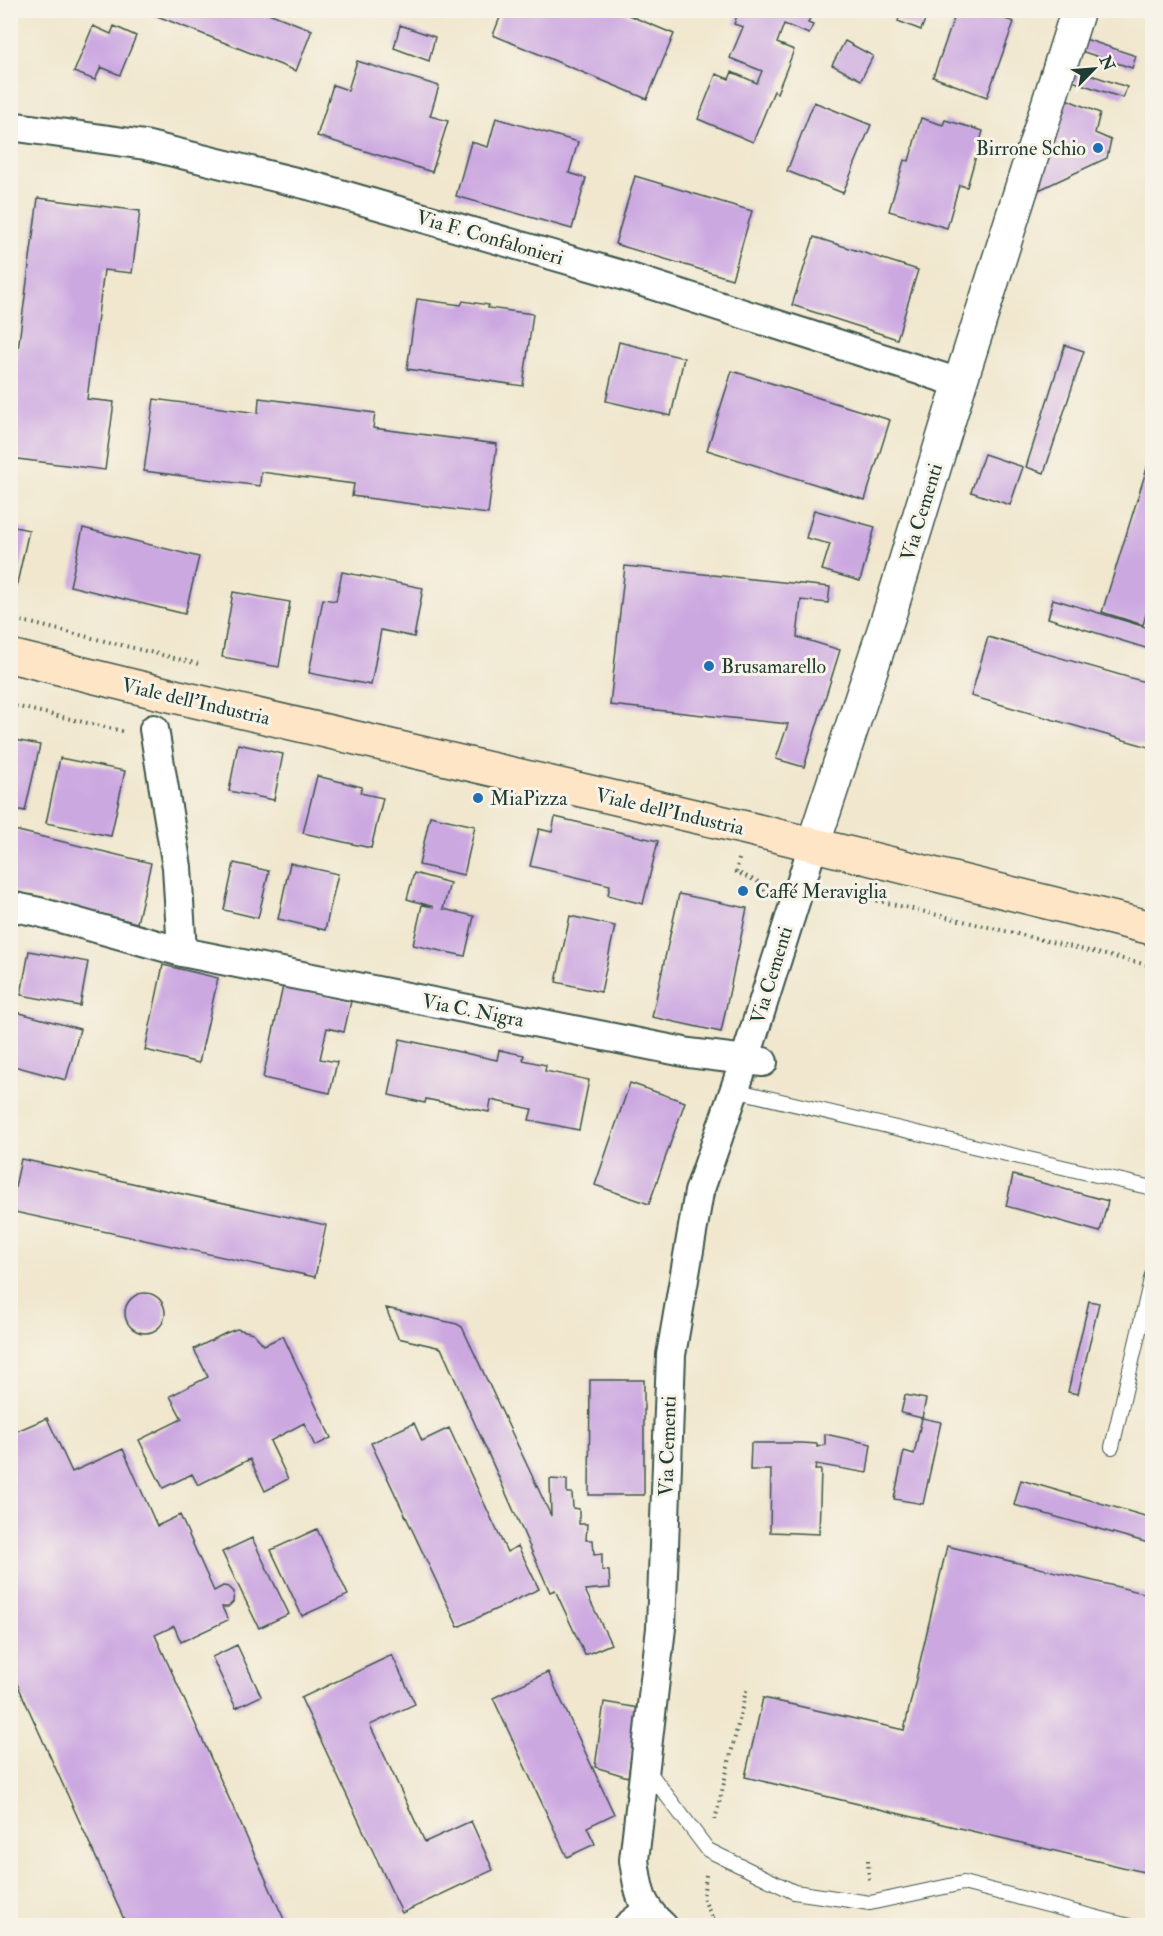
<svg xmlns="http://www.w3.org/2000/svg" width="1163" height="1936" font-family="'IM FELL Double Pica',serif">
	<rect width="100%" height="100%" fill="#f7f3e8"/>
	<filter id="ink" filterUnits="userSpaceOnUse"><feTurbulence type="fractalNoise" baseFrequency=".0167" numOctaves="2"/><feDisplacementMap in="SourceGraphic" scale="12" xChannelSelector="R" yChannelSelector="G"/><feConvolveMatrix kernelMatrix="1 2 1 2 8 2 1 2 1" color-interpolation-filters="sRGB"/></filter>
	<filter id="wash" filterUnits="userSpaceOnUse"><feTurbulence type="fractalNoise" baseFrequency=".008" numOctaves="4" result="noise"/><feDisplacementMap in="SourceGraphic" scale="24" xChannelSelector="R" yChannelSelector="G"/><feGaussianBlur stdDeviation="1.35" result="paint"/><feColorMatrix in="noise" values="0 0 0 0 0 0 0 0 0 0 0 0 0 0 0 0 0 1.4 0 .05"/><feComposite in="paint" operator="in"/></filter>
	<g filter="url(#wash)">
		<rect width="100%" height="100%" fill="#f0e7ce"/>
		<g id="blocks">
			<path fill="#cca8e1" d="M142 10H261L312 30 296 71Z
				M503 10H616L674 34 647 99 493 35Z
				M739 10H813L808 23 813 25 809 34 784 24 777 43 794 50 777 93 774 91 753 142 698 119 716 74 729 79 732 72 757 83 762 71 730 58 743 27 734 24Z
				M929 10 921 30 898 21 900 15 889 11Z
				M957 10H996L994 15 1014 22 987 97 933 77Z
				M400 25 435 37 429 61 394 48Z
				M93 26 111 34 114 26 136 36 120 75 101 67 95 80 74 72Z
				M1076 36 1136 56 1132 68 1072 48Z
				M845 41 873 56 861 80 832 65Z
				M357 61 439 86 430 116 448 121 432 172 317 136 333 85 348 90Z
				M1067 67 1127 87 1123 98 1063 78Z
				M1056 95 1100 113 1095 133 1111 140 1107 158 1026 196Z
				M814 102 871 125 843 193 787 171Z
				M496 118 578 142 569 173 586 178 572 229 456 196 471 142 488 147Z
				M921 118 943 125 945 120 983 131 967 187 959 185 947 228 889 211 904 160 909 161Z
				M635 176 752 211 732 279 615 244Z
				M38 198 140 211 132 273 104 270 87 399 114 402 105 470 10 458V410Z
				M814 237 918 270 897 339 792 305Z
				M417 299 461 305 463 301 489 305 488 308 533 314 523 386 407 369Z
				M619 342 684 358 671 416 606 401Z
				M1065 345 1084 351 1044 473 1026 467Z
				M732 371 890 420 865 500 707 450Z
				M259 398 375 413 373 428 497 444 488 514 352 496 354 484 261 472 260 486 144 471 154 399 258 413Z
				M1152 452V594L1143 625 1102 612Z
				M984 454 1023 467 1010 505 971 492Z
				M814 510 875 527 860 581 822 570 830 544 806 538Z
				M10 526 29 530 11 610H10Z
				M83 528 199 557 185 614 70 586Z
				M625 566 830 587 828 603 801 600 797 637 840 650 804 767 776 759 788 724 610 705Z
				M342 572 423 588 414 637 381 630 371 685 309 673 323 599 336 601Z
				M233 592 290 602 279 667 222 657Z
				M1053 599 1152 629V650L1048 618Z
				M988 637 1152 684V748L971 696Z
				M10 739 40 745 25 811 10 808Z
				M238 744 283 754 274 800 229 791Z
				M60 758 125 771 111 836 46 823Z
				M317 776 362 787 360 793 383 798 371 848 303 833Z
				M430 816 475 826 464 875 419 865Z
				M555 817 658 841 643 904 608 895 610 885 530 866 539 829 552 832Z
				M10 829 151 863 137 923 10 891Z
				M234 863 269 871 258 918 224 910Z
				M290 863 338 874 325 930 278 919Z
				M414 873 450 883 443 909 474 916 465 956 413 945 422 905 434 907 407 899Z
				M679 894 747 908 721 1032 652 1017Z
				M570 916 615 926 601 992 556 982Z
				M29 951 88 962 80 1006 21 995Z
				M163 965 218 978 199 1063 145 1050Z
				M283 986 351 1001 344 1032 327 1028 320 1059 337 1062 330 1093 263 1078Z
				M16 1012 80 1029 66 1080 10 1065V1031Z
				M400 1039 497 1060 499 1050 524 1055 523 1060 546 1065 545 1071 589 1080 579 1130 529 1120 532 1109 491 1100 489 1112 426 1099 425 1103 389 1095Z
				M630 1083 685 1102 649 1204 595 1185Z
				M21 1159 326 1225 315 1277 10 1211Z
				M1013 1175 1108 1201 1100 1232 1006 1206Z
				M125 1313a20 20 0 1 1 40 0a20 20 0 1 1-40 0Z
				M1089 1301 1099 1303 1078 1394 1068 1392Z
				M386 1308 457 1324 462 1327 551 1516 550 1479 567 1480V1493H572L573 1508 579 1509V1524H587L586 1540H593L594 1555 602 1554V1570L609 1571 610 1588 585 1590 611 1644 585 1655 555 1590 550 1592 441 1348 398 1338Z
				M237 1329 253 1333 264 1345 283 1336 331 1438 315 1446 304 1423 270 1441 288 1479 265 1491 250 1459 198 1485 192 1474 163 1488 139 1440 182 1419 170 1396 208 1377 194 1349 226 1333Z
				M590 1380H644V1495H589Z
				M905 1395 926 1399 922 1418 941 1422 923 1504 894 1499 904 1451 914 1454 922 1418 901 1413Z
				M47 1418 72 1472 123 1449 157 1526 180 1515 214 1591 223 1586 229 1587 234 1592 233 1602 228 1607H222L228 1620 181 1642 174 1626 155 1635 287 1926H127L10 1668V1434Z
				M414 1423 422 1441 449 1428 507 1552 518 1546 539 1589 458 1627 371 1443Z
				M825 1434 871 1444 867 1473 816 1464 815 1470H821L819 1534 770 1532 771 1470H750L751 1443H802L817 1444V1447L825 1445Z
				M1021 1480 1152 1518V1544L1014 1505Z
				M317 1529 348 1595 302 1616 271 1550Z
				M252 1538 289 1614 259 1628 222 1552Z
				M947 1546 1152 1595V1874L745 1777 763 1698 904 1730Z
				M237 1645 261 1696 236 1708 212 1657Z
				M392 1655 415 1704 370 1725 425 1842 471 1821 493 1870 402 1913 301 1698Z
				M548 1672 614 1814 587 1827 595 1844 567 1857 493 1698Z
				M604 1702 639 1708 628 1777 595 1767Z"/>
		</g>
	</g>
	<g filter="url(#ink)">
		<use href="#blocks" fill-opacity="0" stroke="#3e564b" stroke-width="1.5"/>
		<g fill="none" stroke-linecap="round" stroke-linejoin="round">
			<defs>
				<path id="service" d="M734 1090 1152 1188
					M1112 1447 1152 1275
					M646 1768 708 1850 794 1892 870 1903 963 1883 1129 1926"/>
				<path id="minor" d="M10 126 145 145 312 186 618 274 960 383
					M154 729 177 867 182 952
					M10 906 39 912 182 952 689 1053 763 1062
					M628 1926 648 1910
					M663 1926C639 1905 638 1889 634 1860L661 1628 671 1355 699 1192 745 1060 813 845"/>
				<path id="tertiary" d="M813 845 891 609 960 383 1078 10"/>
				<path id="secondary" d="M10 656 161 693 746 828 1152 928"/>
			</defs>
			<use href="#service" stroke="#3e564b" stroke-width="16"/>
			<use href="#minor" stroke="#3e564b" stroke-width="32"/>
			<use href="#tertiary" stroke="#3e564b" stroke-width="36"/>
			<use href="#secondary" stroke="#3e564b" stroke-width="36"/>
			<path stroke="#3e564b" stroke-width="4" stroke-dasharray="1.5 4.5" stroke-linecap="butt" d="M10 618 199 664
				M10 705 122 731
				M739 859 736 872 761 883 764 892
				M831 895 837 891 1152 966
				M715 1820 747 1687
				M868 1860 869 1880
				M706 1875 703 1898 713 1919 711 1926
				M713 1919 743 1926"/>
			<use href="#service" stroke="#fff" stroke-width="14"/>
			<use href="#minor" stroke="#fff" stroke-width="28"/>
			<use href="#tertiary" stroke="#fff" stroke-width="33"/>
			<use href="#secondary" stroke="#fee5c5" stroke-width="33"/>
		</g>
	</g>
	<g fill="#1f6fb2" stroke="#f7f3e8" stroke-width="2">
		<circle cx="1098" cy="148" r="6"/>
		<circle cx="709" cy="666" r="6"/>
		<circle cx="478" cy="798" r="6"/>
		<circle cx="743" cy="891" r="6"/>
	</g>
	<g text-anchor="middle" stroke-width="6" stroke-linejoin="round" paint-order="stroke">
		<g font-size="20" fill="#1f3d34" stroke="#f7f3e8" text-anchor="start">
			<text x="1086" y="155" text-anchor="end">Birrone Schio</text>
			<text x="721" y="673">Brusamarello</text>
			<text x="490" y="805">MiaPizza</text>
			<text x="755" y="898">Caffé Meraviglia</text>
		</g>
		<g font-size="20" fill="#1f3d34" stroke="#f7f3e8">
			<text transform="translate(490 237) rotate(16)" y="7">Via F. Confalonieri</text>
			<text transform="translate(921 512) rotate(-73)" y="7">Via Cementi</text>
			<text transform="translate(196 701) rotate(13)" y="7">Viale dell'Industria</text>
			<text transform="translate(670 811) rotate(13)" y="7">Viale dell'Industria</text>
			<text transform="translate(771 975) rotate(-73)" y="7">Via Cementi</text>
			<text transform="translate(473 1010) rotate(11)" y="7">Via C. Nigra</text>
			<text transform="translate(667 1446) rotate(-88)" y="7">Via Cementi</text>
		</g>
	</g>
	<rect width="1163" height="1936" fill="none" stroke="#f7f3e8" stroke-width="36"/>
	<g transform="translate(1094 69) rotate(65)" stroke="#f7f3e8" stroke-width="4.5" paint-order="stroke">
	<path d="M0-4.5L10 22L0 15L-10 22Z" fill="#1f3d34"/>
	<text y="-9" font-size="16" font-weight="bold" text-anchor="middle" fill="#1f3d34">N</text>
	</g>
</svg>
